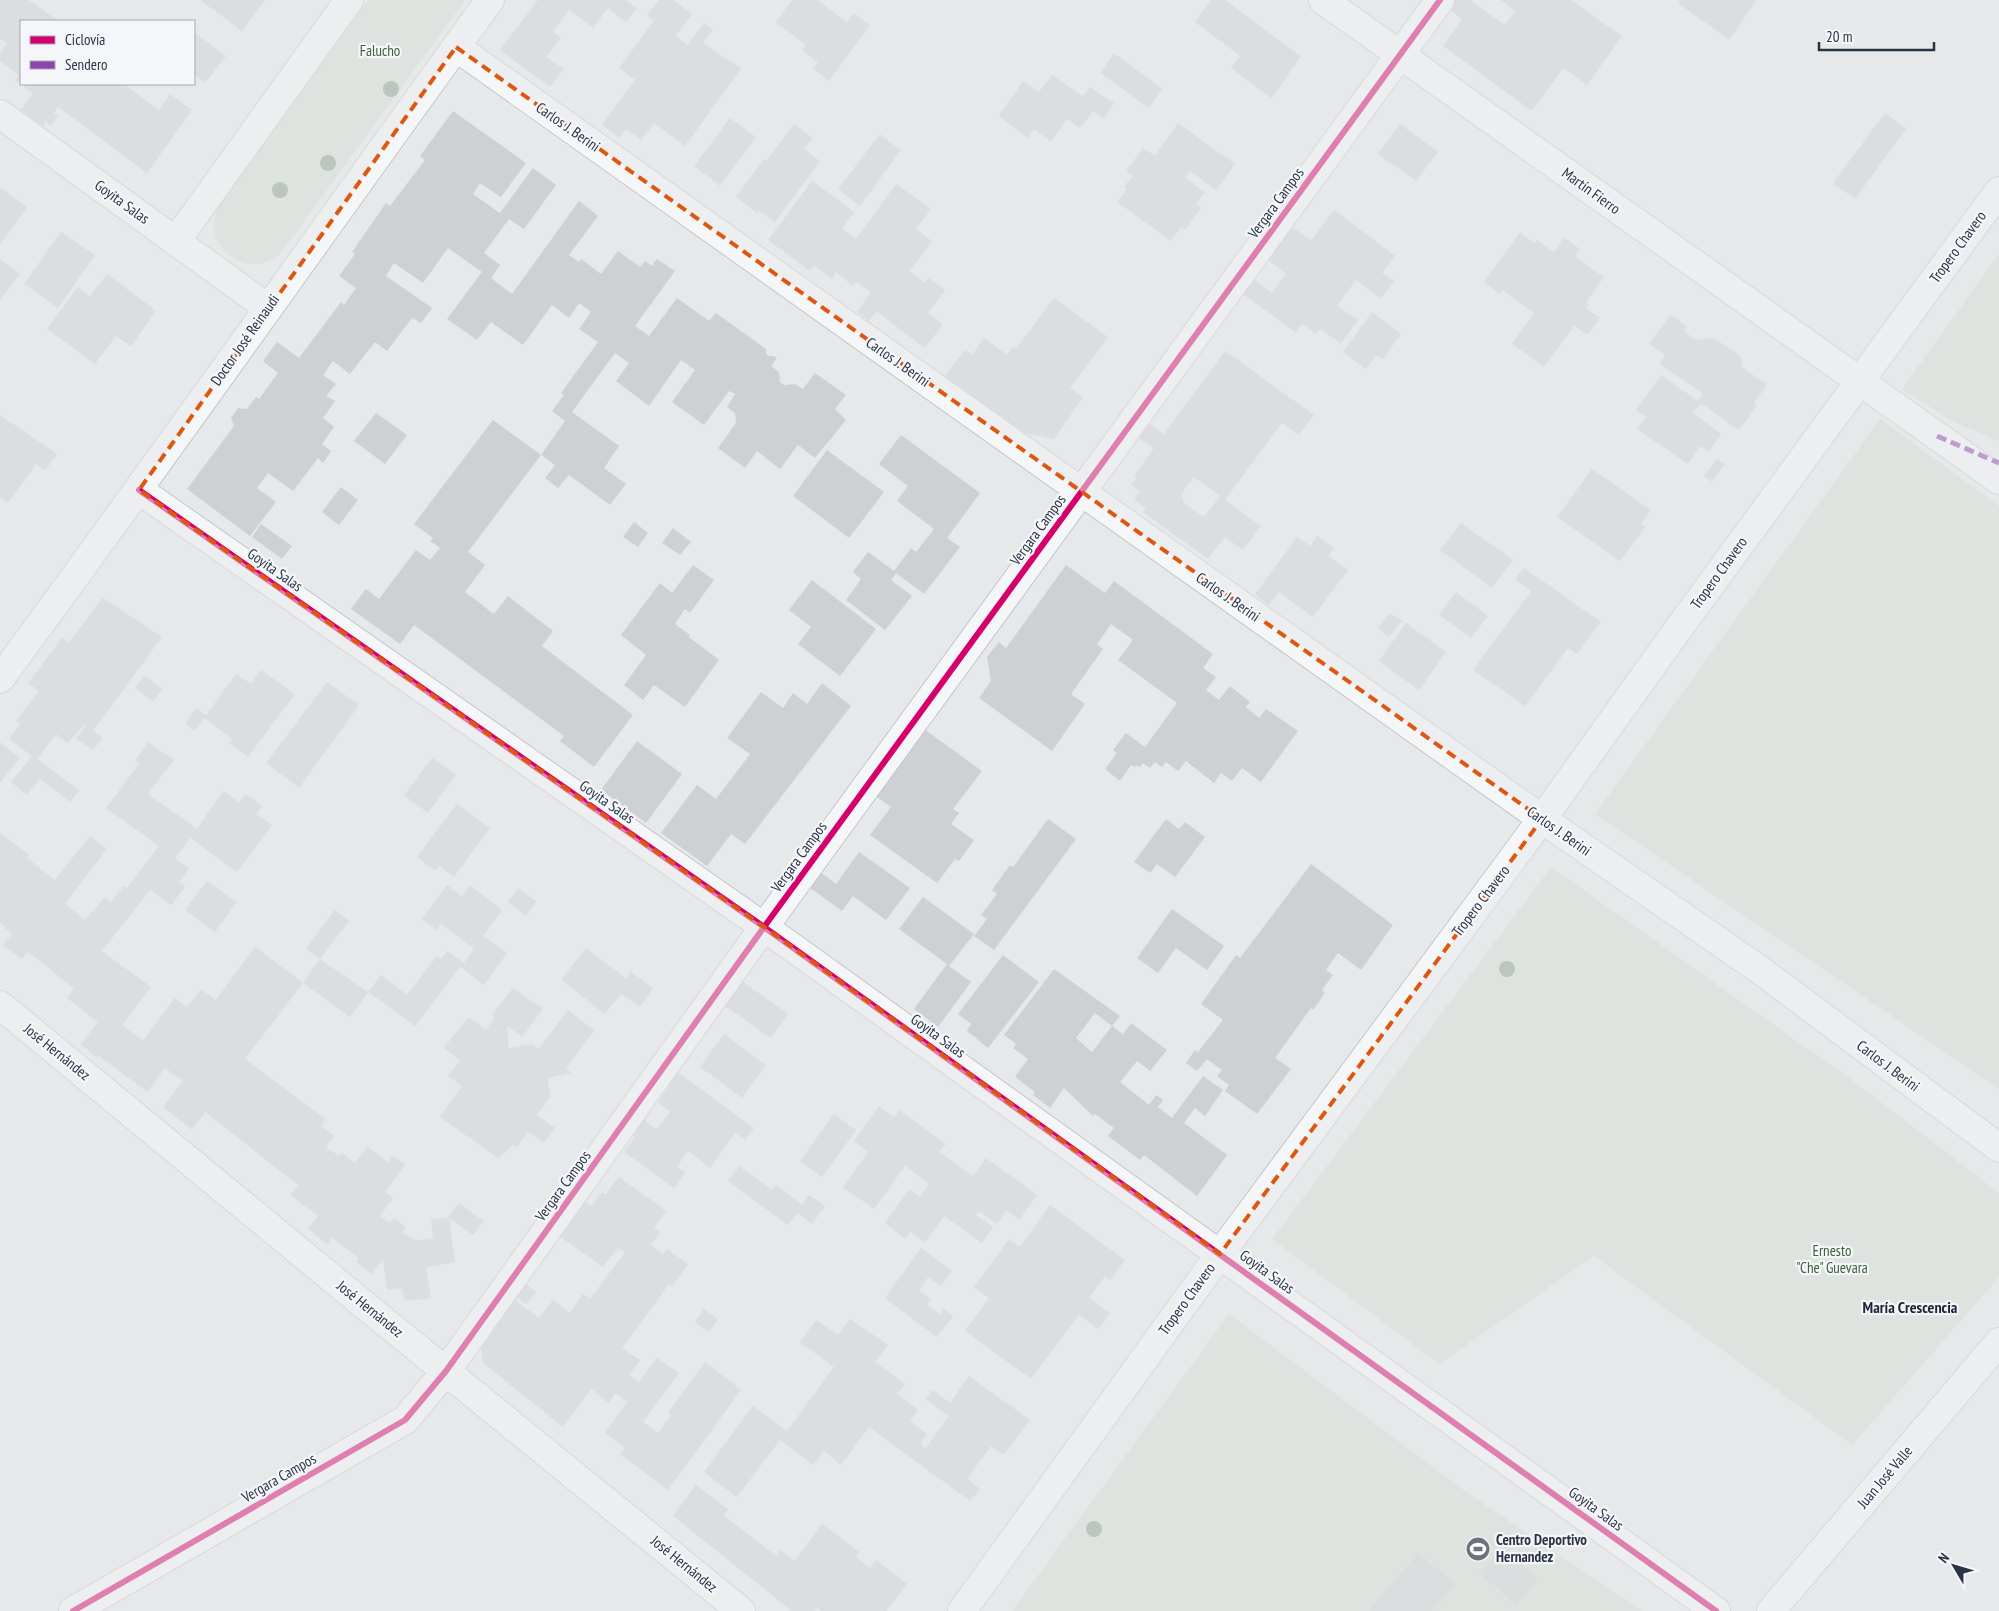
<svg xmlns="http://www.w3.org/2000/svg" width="1999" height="1611" font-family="'PT Sans Narrow',sans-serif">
	<rect width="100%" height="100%" fill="#e6e8ea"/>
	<path fill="#d6ded6" d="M368 0H465L281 253C273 259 264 265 252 264 236 264 215 246 214 229 214 222 216 215 217 209Z
		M1999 254V441L1952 421 1902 389Z
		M1880 419 1999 506V1089L1595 814Z
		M1551 867 1852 1080 1999 1193V1277L1852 1445 1594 1256 1439 1364 1272 1239Z
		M1229 1314 1459 1487 1642 1611H1012Z"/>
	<path fill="#ced0d3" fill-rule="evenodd" d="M0 0H29L58 21H21V84H124L159 110 170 94 192 110 147 173 58 107 54 113 58 116 51 126 46 122 43 126 21 110 33 93 15 80 19 75 0 61V53L7 44 0 38Z
		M200 0H265L242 31Z
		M538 0H626L637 8 626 22 608 8 593 28 569 10 553 31 561 38 546 57 564 69 550 87 500 50Z
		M659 0H673L692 14 675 36 687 45 675 62 704 23 713 30 703 43 741 69 685 146 654 123 641 140 626 129 620 138 602 125 635 80 619 68 654 21 647 15Z
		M792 0H818L847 22 854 13 870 25 829 81 813 69 818 63 802 50 806 45 776 22Z
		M1211 0H1225L1301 56 1272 98 1231 68 1240 56 1195 22Z
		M1451 0H1470L1505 25 1515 11 1501 0H1571L1622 36 1587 85 1563 68 1532 111 1443 46 1462 19 1446 7Z
		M1680 0H1756L1729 40 1678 3Z
		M194 32 226 56 205 83 194 74Z
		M1114 53 1162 89 1149 108 1100 73Z
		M1052 75 1083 96 1090 87 1114 103 1103 119 1093 111 1080 128 1067 119 1051 142 1034 129 1028 138 999 116 1023 81 1039 92Z
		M453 111 526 163 501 197 480 183 473 194 500 213 533 168 556 185 524 229 509 219 484 253 500 265 491 278 512 294 579 201 598 216 569 255 579 262 581 259 601 274 618 251 640 267 645 261 652 266 657 259 675 271 635 326 649 336 677 298 709 321 716 313 766 349V354L769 356H773L777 358 771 366 779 372 780 382 784 385 795 384 803 389 815 373 846 395 835 409 846 420 815 458 798 445 780 469 757 451 745 468 718 448 736 423 735 413 727 407 735 394 729 391 704 425 672 402 695 370 681 360 649 406 616 381 629 363 615 353 572 412 619 446 604 468 626 484 610 505 569 475 558 488 545 478 555 465 541 455 565 421 552 411 564 395 561 393 598 342 579 329 591 312 579 303 569 318 552 305 523 345 491 322 477 340 447 319 482 272 448 248 423 283 394 263 386 276 432 308 421 323 412 318 387 351 375 342 350 374 333 361 323 375 336 384 326 396 335 401 323 418 334 427 322 444 331 451 323 463 318 458 293 491 268 473 257 488 276 502 250 536 187 489 234 426 231 418 238 408 247 409 256 397 259 399 278 373 263 361 277 342 299 358 341 302 344 305 356 288 339 276 355 254 352 252 386 203 390 206 425 160 420 156Z
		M1885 113 1906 129 1855 199 1833 183Z
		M730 118 756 137 720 186 694 166Z
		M1178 123 1235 164 1216 190 1190 171 1185 178 1205 192 1196 204 1201 208 1185 230 1181 227 1171 241 1117 202 1127 189 1124 186 1133 176 1126 171 1143 148 1155 156Z
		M794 124 813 138 804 149 820 161 775 222 759 211 757 213 736 197 764 159 766 161Z
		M1400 124 1438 152 1416 181 1378 154Z
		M880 134 901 150 860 206 838 189Z
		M812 181 854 212 842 229 856 239 896 184 931 209 916 229 932 241 910 271 925 283 928 278 945 290 928 313 943 324 925 348 876 311 869 321 857 312 871 292 856 282 853 286 836 272 832 279 814 266 810 271 768 240Z
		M0 188 27 207 0 245Z
		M1334 210 1395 256 1382 273 1394 281 1381 299 1356 280 1337 306 1358 320 1341 343 1320 329 1316 334 1302 324 1296 333 1243 294 1254 279 1272 293 1286 274 1268 260 1292 227 1311 241Z
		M61 232 95 255 58 308 24 284Z
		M1520 232 1534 243 1537 240 1554 252 1564 237 1580 249 1574 256 1604 277 1586 302 1589 305 1586 308 1600 318 1588 335 1574 326 1544 367 1512 344 1534 313 1502 290 1500 294 1484 282Z
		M0 259 20 274 0 300Z
		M107 274 156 311 131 346 116 336 95 364 47 329 78 287 90 296Z
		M1054 298 1108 337 1070 388 1083 397 1054 439 1025 433 945 376 965 350 972 355 984 338 1007 355 1013 347 1016 349Z
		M1372 312 1401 334 1383 359 1376 355 1366 369 1343 352Z
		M1670 315 1687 326 1684 331 1696 340 1714 338 1741 357 1742 367 1767 385 1754 403 1757 406 1739 430 1701 403 1693 413 1721 434 1709 452 1701 446 1688 464 1637 429 1646 417 1636 410 1661 375 1698 401 1703 394 1660 364 1665 355 1649 344Z
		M1225 351 1314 415 1299 435 1282 423 1225 500 1261 526 1243 550 1225 537 1208 559 1143 512 1146 508 1134 499 1140 492 1131 485 1137 478 1134 476 1154 448 1139 438 1150 424 1164 434ZM1194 477 1220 496 1204 517 1183 502 1182 493Z
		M376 413 407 435 385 464 354 441Z
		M0 415 57 454 45 471 36 464 8 503 0 498Z
		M493 420 541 455 468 552 485 565 465 592 494 614 508 596 553 631 542 646 633 715 594 767 560 741 564 736 414 625 400 644 351 609 366 589 379 599 416 550 430 560 440 548 430 541 433 538 414 524Z
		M901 435 980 493 947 538 960 547 924 594 896 573 891 580 912 596 885 630 846 600 861 579 853 572 868 552 894 571 911 548 916 552 934 529 897 501 908 486 879 464Z
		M827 450 884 492 849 538 793 496Z
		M1717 459 1725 464 1712 482 1704 476Z
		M1592 469 1651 510 1641 524 1645 527 1620 561 1557 517Z
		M341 487 358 500 339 525 322 512Z
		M634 522 648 533 638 547 623 537Z
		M1461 523 1513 560 1492 588 1440 550Z
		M261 524 292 546 282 559 252 537Z
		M673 528 691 542 680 555 662 543Z
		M1317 536 1334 548 1328 556 1348 570 1313 617 1279 592 1269 605 1255 594 1297 537 1310 546Z
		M693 565 714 580 690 613 685 609 675 624 690 635 689 637 719 660 685 707 654 685 643 700 624 685 646 655 621 635 660 583 672 593Z
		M1066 565 1105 593 1114 581 1213 654 1203 668 1216 677 1206 690 1219 700 1230 686 1250 702 1246 707 1259 718 1266 709 1298 731 1261 782 1242 768 1232 781 1221 773 1214 783 1186 761 1178 771 1166 762 1162 767 1155 762 1150 768 1143 763 1140 767 1137 765 1135 767 1131 765 1120 781 1105 769 1117 753 1113 750 1126 733 1145 747 1177 703 1118 660 1133 640 1111 624 1097 644 1103 649 1071 694 1085 704 1052 751 979 698 991 681 987 657 999 642 1006 648Z
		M1524 568 1601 622 1577 654 1568 648 1525 706 1473 670 1531 591 1515 579Z
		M812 580 876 629 840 676 798 644 811 627 789 610Z
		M1456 592 1488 616 1471 638 1439 615Z
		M103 598 162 637 93 731 103 738 93 750 76 739 86 725 84 724 68 743 56 734 37 759 79 790 70 802 40 779 27 795 11 782 32 756 9 739 20 724 16 721 39 691 28 683 62 638 69 642Z
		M1390 613 1402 621 1389 637 1378 628Z
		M1406 623 1446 652 1419 690 1379 661Z
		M261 670 295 694 248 757 229 743 233 739 204 718 195 731 185 724 196 709 206 715 236 674 251 684Z
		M144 676 163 689 153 701 135 688Z
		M327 682 359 705 299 788 266 763Z
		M822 683 851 706 745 844 731 834 707 866 661 833 697 785 716 799 750 754 727 738 761 692 783 708 793 693 807 704Z
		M924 729 982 771 953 809 959 813 951 824 974 840 959 861 955 859 937 883 870 835 891 807 874 795Z
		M637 741 682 774 646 823 601 790Z
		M0 742 20 758 0 783Z
		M148 742 174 760 148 794 197 829 223 791 239 802 245 794 262 806 256 814 272 825 237 872 190 838 175 858 189 868 179 882 185 887 171 905 150 890 102 951 151 987 122 1025 143 1041 175 998 187 1007 201 989 216 1000 255 947 303 983 245 1059 325 1119 321 1126 334 1136 326 1147 339 1156 342 1153 355 1163 368 1147 388 1162 392 1156 405 1165 385 1192 393 1198 380 1216 389 1223 394 1218 406 1227 402 1232 415 1241 433 1238 431 1220 448 1217 459 1203 484 1221 473 1235 449 1218 455 1262 426 1267 431 1298 405 1301 402 1288 387 1290 383 1259 372 1274 356 1262 359 1258 332 1238 327 1244 308 1229 318 1216 290 1195 298 1185 205 1112 192 1130 163 1107 183 1081 165 1068 147 1092 99 1056 97 1058 81 1044 98 1022 67 998 74 988 28 952 22 959 3 945 12 934 0 923V833L29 855 27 858 55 880 90 836 107 849 65 904 85 920 105 897 111 902 124 886 127 888 159 846 106 808 139 764 135 761Z
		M432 758 456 775 428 813 404 795Z
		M457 804 490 828 454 877 440 866 436 871 417 857Z
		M1048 819 1076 839 994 950 974 936 987 919 981 915 997 894 992 890 1010 865 1013 867Z
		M1166 819 1179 829 1185 822 1205 837 1175 877 1157 864 1150 873 1134 862Z
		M859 852 910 888 886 920 853 896 842 911 809 887 819 871 836 884Z
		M1311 864 1393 925 1361 970 1338 953 1326 970 1333 975 1322 990 1325 993 1313 1010 1311 1008 1275 1058 1291 1069 1257 1114 1225 1091 1229 1085 1217 1076 1222 1070 1207 1059 1197 1071 1186 1063 1195 1050 1198 1052 1223 1020 1201 1004 1236 955 1240 958Z
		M207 881 237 902 215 932 185 910Z
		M447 885 462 897 470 885 502 910 483 936 507 953 484 985 460 967 415 1026 368 992 381 975 407 995 437 956 441 959 447 951 464 963 474 949 441 924 436 930 422 919Z
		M518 888 536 901 526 916 508 902Z
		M923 897 974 934 949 966 971 982 938 1027 914 1009 947 964 899 929Z
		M1172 909 1224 946 1207 970 1176 948 1158 973 1137 958Z
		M335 910 349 921 320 959 306 949Z
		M586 948 626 978 631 972 653 988 640 1007 621 994 605 1014 561 980Z
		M1003 955 1039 982 988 1048 967 1031 971 1024 958 1014Z
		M320 959 368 992 350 1017 303 983Z
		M1054 969 1120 1016 1112 1026 1095 1013 1076 1038 1092 1052 1112 1026 1123 1034 1131 1023 1167 1050 1150 1071 1137 1061 1120 1082 1149 1105 1156 1095 1163 1100 1158 1107 1172 1118 1203 1076 1223 1090 1205 1116 1195 1108 1184 1123 1227 1155 1197 1196 1144 1155 1140 1160 1108 1136 1114 1128 1095 1114 1093 1116 1064 1088 1050 1108 1033 1095 1035 1092 1015 1077 1028 1059 1013 1048 1016 1044 1004 1035Z
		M739 979 788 1014 771 1038 721 1003Z
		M513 988 543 1009 522 1037 507 1026 509 1048 532 1044 539 1049 568 1010 594 1030 566 1069 571 1073 548 1078 550 1097 537 1115 555 1128 544 1143 528 1132 517 1147 513 1145 498 1158 440 1117 462 1086 448 1076 460 1060 444 1048 468 1017 486 1030 495 1017 492 1015Z
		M724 1034 766 1065 742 1098 700 1067Z
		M673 1069 754 1128 745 1140 735 1133 710 1168 688 1151 677 1167 685 1173 674 1188 624 1152 635 1137 630 1134 641 1118 657 1129 670 1112 658 1102 669 1087 663 1083Z
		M879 1106 894 1117 899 1110 946 1144 939 1152 973 1176 986 1158 1037 1195 1019 1220 1006 1210 997 1224 979 1211 976 1215 993 1227 982 1243 944 1216 925 1242 910 1232 905 1239 885 1223 909 1189 920 1197 929 1184 905 1166 874 1209 843 1187 868 1152 854 1141Z
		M834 1114 856 1130 822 1177 800 1161Z
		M739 1166 772 1190 776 1185 802 1205 809 1195 825 1206 812 1224 797 1213 788 1225 728 1181Z
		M619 1177 666 1211 654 1228 660 1232 651 1245 663 1254 667 1249 688 1264 672 1286 669 1284 622 1348 640 1360 629 1375 639 1382 657 1358 679 1373 643 1422 658 1433 671 1415 668 1413 705 1362 741 1390 668 1490 620 1454 625 1448 605 1433 627 1402 615 1393 609 1403 591 1389 563 1427 483 1363 479 1337 509 1296 539 1318 553 1300 570 1313 583 1294 590 1299 625 1252 618 1248 603 1267 555 1233 580 1198 592 1206 602 1192 605 1195Z
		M1050 1205 1125 1260 1110 1280 1105 1276 1089 1298 1110 1313 1098 1329 1079 1315 1031 1379 965 1331 989 1298 974 1287 1009 1239 1020 1247Z
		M921 1248 952 1271 941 1286 928 1277 919 1291 931 1300 927 1305 940 1314 944 1309 953 1316 937 1337 885 1298Z
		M520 1280 536 1292 526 1304 511 1293Z
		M704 1309 718 1319 709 1332 695 1322Z
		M850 1319 888 1345 875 1362 905 1384 897 1394 918 1410 910 1421 927 1434 920 1444 926 1448 949 1416 926 1399 933 1390 950 1403 969 1376 1030 1420 1004 1455 991 1446 967 1479 980 1489 970 1501 869 1427 841 1465 824 1451 813 1465 780 1440 737 1497 704 1472 753 1406 787 1431 834 1367 800 1342 816 1320 838 1335Z
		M696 1485 728 1509 723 1515 776 1556 780 1550 795 1561 822 1524 859 1552 856 1557 870 1568 876 1560 907 1584 886 1611H821L817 1608 815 1611H792L673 1516Z
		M1502 1547 1538 1579 1516 1605 1479 1573Z
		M1418 1553 1455 1584 1432 1611H1369Z"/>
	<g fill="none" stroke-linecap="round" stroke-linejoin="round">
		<defs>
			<path id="minor" d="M1323 0 1999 480
				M456 47 1542 819 1760 970 1999 1148
				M0 114 268 308
				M176 241 349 0
				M139 490 764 927 1716 1611
				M0 679C166 454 326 226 490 0
				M73 1611 405 1420 446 1371 764 927 1440 0
				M962 1611 1220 1254 1542 819 1687 617 1999 191
				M1771 1611 1999 1342"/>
			<path id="tertiary" d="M0 1005 368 1308 741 1611"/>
		</defs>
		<use href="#minor" stroke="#c4c6c8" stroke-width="30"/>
		<use href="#tertiary" stroke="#c4c6c8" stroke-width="30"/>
		<use href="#minor" stroke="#f5f6f7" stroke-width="28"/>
		<use href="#tertiary" stroke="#f5f6f7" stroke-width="28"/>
		<path stroke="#8e44ad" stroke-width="5" stroke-dasharray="10 5" stroke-linecap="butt" d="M1937 436 1999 463"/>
		<defs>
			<path id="cycleway" d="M139 490 764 927 1716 1611
				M73 1611 405 1420 446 1371 764 927 1440 0"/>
		</defs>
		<use href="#cycleway" stroke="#f4f6f9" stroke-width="9"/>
		<use href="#cycleway" stroke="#d6006c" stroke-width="6"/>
	</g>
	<g fill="#8a9e88">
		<circle cx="391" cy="89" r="8"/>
		<circle cx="328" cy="163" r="8"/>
		<circle cx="280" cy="190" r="8"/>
		<circle cx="1507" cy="969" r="8"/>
		<circle cx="1094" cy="1529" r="8"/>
	</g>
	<path d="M0 0H1999V1611H0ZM456 47 1542 819 1220 1254 764 927 139 490Z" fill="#e6e8ea" fill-opacity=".55" fill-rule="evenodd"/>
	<path fill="none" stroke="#df570f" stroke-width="4" stroke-dasharray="10 6" stroke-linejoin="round" d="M456 47 1542 819 1220 1254 764 927 139 490Z"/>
	<defs>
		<symbol id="stadium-disc" viewBox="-11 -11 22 22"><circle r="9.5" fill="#6c737f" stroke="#f4f6f9"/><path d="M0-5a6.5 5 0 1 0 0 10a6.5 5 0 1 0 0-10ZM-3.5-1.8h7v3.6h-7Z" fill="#fff"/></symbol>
	</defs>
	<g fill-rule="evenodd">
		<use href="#stadium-disc" x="1464" y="1535" width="28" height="28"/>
	</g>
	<g text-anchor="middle" stroke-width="4.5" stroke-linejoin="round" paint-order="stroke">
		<g font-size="15" fill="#3f6138" stroke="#f4f6f9">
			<text x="380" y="56">Falucho</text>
			<text x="1832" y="1256">Ernesto<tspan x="1832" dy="17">"Che" Guevara</tspan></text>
		</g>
		<g font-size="15" fill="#2b3445" stroke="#f4f6f9">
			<text transform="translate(568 127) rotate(35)" y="5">Carlos J. Berini</text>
			<text transform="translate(1591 191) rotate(36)" y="5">Martín Fierro</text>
			<text transform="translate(122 202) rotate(36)" y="5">Goyita Salas</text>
			<text transform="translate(1276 203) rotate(-54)" y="5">Vergara Campos</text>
			<text transform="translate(1958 247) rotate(-54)" y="5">Tropero Chavero</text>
			<text transform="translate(245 340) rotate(-55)" y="5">Doctor José Reinaudi</text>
			<text transform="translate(898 362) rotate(35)" y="5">Carlos J. Berini</text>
			<text transform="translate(1038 530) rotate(-54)" y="5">Vergara Campos</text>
			<text transform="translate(275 570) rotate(35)" y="5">Goyita Salas</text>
			<text transform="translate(1719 573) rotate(-54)" y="5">Tropero Chavero</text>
			<text transform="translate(1228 597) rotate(35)" y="5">Carlos J. Berini</text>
			<text transform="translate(607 802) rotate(35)" y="5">Goyita Salas</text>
			<text transform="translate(1559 831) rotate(35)" y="5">Carlos J. Berini</text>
			<text transform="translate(799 857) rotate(-54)" y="5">Vergara Campos</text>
			<text transform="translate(1481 901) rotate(-53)" y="5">Tropero Chavero</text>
			<text transform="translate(938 1036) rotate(36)" y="5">Goyita Salas</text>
			<text transform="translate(57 1052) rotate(39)" y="5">José Hernández</text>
			<text transform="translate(1888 1066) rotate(37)" y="5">Carlos J. Berini</text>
			<text transform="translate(563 1186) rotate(-54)" y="5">Vergara Campos</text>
			<text transform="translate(1267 1272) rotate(36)" y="5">Goyita Salas</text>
			<text transform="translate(1187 1299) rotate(-54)" y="5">Tropero Chavero</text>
			<text transform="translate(370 1309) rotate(39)" y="5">José Hernández</text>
			<text transform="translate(1885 1477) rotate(-50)" y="5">Juan José Valle</text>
			<text transform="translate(279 1478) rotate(-30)" y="5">Vergara Campos</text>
			<text transform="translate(1596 1509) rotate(36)" y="5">Goyita Salas</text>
			<text transform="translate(684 1564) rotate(39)" y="5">José Hernández</text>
		</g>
		<g font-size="15" font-weight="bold" fill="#2b3445" stroke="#f4f6f9" text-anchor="start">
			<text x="1496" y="1545">Centro Deportivo<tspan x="1496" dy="17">Hernandez</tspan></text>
		</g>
		<g font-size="16" font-weight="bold" fill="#1d2536" stroke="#f4f6f9">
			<text x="1910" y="1313">María Crescencia</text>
		</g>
	</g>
	<rect x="20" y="20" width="175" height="65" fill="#f4f6f9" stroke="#a4a8b1"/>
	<rect x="30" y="36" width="25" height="8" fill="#d6006c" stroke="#a4a8b1"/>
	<text x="65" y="45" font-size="15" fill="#2b3445">Ciclovía</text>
	<rect x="30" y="61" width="25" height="8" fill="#8e44ad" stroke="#a4a8b1"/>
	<text x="65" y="70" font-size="15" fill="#2b3445">Sendero</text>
	<g transform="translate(1954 1566) rotate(308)" stroke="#f4f6f9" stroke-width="4" paint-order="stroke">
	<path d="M0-4L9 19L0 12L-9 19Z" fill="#2b3445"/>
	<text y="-8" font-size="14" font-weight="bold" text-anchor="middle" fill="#2b3445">N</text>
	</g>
	<path d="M1819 42v8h115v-8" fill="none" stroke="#2b3445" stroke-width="2.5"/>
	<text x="1826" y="42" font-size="15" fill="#2b3445" stroke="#f4f6f9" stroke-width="4" paint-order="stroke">20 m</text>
</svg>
